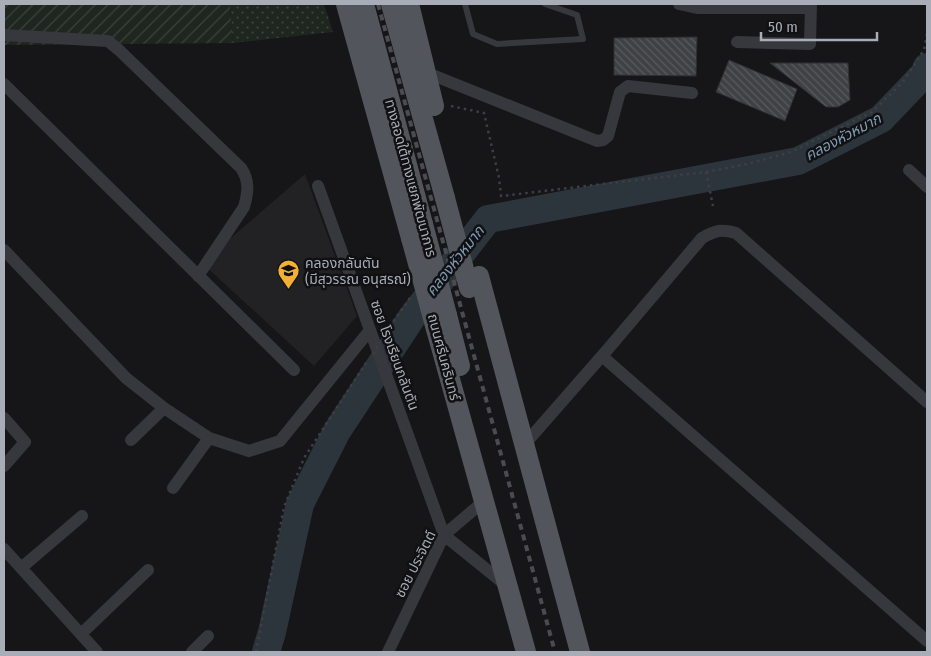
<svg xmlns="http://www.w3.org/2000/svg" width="931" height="656" font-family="'Fira Sans Condensed','Noto Sans Thai',sans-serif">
	<defs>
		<pattern id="park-dots" width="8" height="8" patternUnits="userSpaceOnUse" patternTransform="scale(1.25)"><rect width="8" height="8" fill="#1e261f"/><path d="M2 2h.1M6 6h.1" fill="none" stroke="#3c433d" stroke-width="1.8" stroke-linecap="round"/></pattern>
		<pattern id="garden-furrows" width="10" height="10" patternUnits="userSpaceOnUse" patternTransform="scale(1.25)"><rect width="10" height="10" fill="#1e261f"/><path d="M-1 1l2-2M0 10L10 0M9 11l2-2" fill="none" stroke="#3c433d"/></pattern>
		<pattern id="building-back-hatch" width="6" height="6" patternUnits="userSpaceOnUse" patternTransform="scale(1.25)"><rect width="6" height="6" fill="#404145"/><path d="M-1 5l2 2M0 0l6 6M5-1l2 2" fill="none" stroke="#595a5e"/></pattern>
	</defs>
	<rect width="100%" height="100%" fill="#161618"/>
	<path fill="#222225" d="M305 174 357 316 314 366 202 263Z"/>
	<path fill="url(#park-dots)" d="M230 4H324L333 32 233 43Z"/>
	<path fill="url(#garden-furrows)" d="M4 4H230L233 43 4 45Z"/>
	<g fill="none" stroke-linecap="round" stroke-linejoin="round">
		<path stroke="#2c353c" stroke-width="28" d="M266 652 272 632 300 504 337 431 412 317 488 219 798 161 881 119 925 73 927 67"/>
	</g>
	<path fill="url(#building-back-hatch)" stroke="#303034" d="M697 37 696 76 614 75V38Z
		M729 60 797 89 785 121 716 92Z
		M770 63H848L850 100 838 107H826Z"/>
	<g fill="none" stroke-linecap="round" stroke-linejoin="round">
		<path stroke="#3d3f44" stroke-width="2.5" stroke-dasharray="2.5 4" stroke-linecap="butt" d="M451 106 484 113 499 178 501 196 706 172 747 164 791 152 872 112 902 83 924 50 927 34
			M706 172 713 206
			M386 332 410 298
			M256 652 284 507 304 458 366 363"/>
		<path stroke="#37383d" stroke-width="6" d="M465 4 473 34 497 44 583 39 577 15 545 4"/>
		<path stroke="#37383d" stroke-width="12" d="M679 4 697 8H811
			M4 35 108 41 119 50 241 168C250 181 248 193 244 207L198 276
			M737 42 810 44 811 4
			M425 72 597 141 603 140 608 136 620 92 628 86 692 93
			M4 84 294 370
			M909 170 927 187
			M318 186 444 535 507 586
			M4 250 126 378 164 408 209 438 249 451 280 441 370 330
			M602 356 927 641
			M4 418 25 442 4 466
			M131 440 164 408
			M524 445 608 349 702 238C716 230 721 229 736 233L927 402
			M173 488 209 438
			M4 549 97 652
			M21 568 82 516
			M81 634 148 570
			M192 652 208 636
			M388 652 444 535 484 501"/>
		<path stroke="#53555c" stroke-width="20" d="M346 4 411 238
			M364 4 423 224
			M391 4 445 198
			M409 4 434 106
			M479 276 580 652
			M447 315 460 366
			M436 329 526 652"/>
		<path stroke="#4a4c52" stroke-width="4" stroke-dasharray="6 5" stroke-linecap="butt" d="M378 4 555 652"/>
		<path stroke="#3d3f44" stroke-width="2.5" stroke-dasharray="2.5 4" stroke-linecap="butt" d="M373 354 380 342"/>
		<path stroke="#53555c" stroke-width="20" d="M445 198 469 288
			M423 224 447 315
			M411 238 436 329"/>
	</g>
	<defs>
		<symbol id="school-pin" viewBox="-11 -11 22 30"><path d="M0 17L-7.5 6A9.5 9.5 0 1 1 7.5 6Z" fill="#f2b134" stroke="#111113"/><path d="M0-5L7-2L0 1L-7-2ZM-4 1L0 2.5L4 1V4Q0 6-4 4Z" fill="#111"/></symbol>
	</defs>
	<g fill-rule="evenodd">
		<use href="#school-pin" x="276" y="258" width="25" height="34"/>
	</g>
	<g text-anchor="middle" stroke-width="5" stroke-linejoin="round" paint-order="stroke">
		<g font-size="14" fill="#a8adb8" stroke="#111113">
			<text transform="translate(411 178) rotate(75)" y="5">ทางลอดใต้ทางแยกพัฒนาการ</text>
			<text transform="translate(395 355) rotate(70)" y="5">ซอย โรงเรียนกลันตัน</text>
			<text transform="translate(444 357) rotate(75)" y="5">ถนนศรีนครินทร์</text>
			<text transform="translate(415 564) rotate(-63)" y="5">ซอย ประจิตต์</text>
		</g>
		<g font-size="14" fill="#a8adb8" stroke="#111113" text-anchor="start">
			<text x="305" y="268">คลองกลันตัน<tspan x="305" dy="16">(มีสุวรรณ อนุสรณ์)</tspan></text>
		</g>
		<g font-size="15" font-style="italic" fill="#7f9bb3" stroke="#111113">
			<text transform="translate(843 137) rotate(-28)" y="5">คลองหัวหมาก</text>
			<text transform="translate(455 261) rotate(-52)" y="5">คลองหัวหมาก</text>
		</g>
	</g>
	<rect width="931" height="656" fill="none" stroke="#a8adb8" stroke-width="10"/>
	<path d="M761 32v8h116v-8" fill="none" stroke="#a8adb8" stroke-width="2.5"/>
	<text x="768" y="32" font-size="15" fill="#a8adb8" stroke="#111113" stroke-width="4" paint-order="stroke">50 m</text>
</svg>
